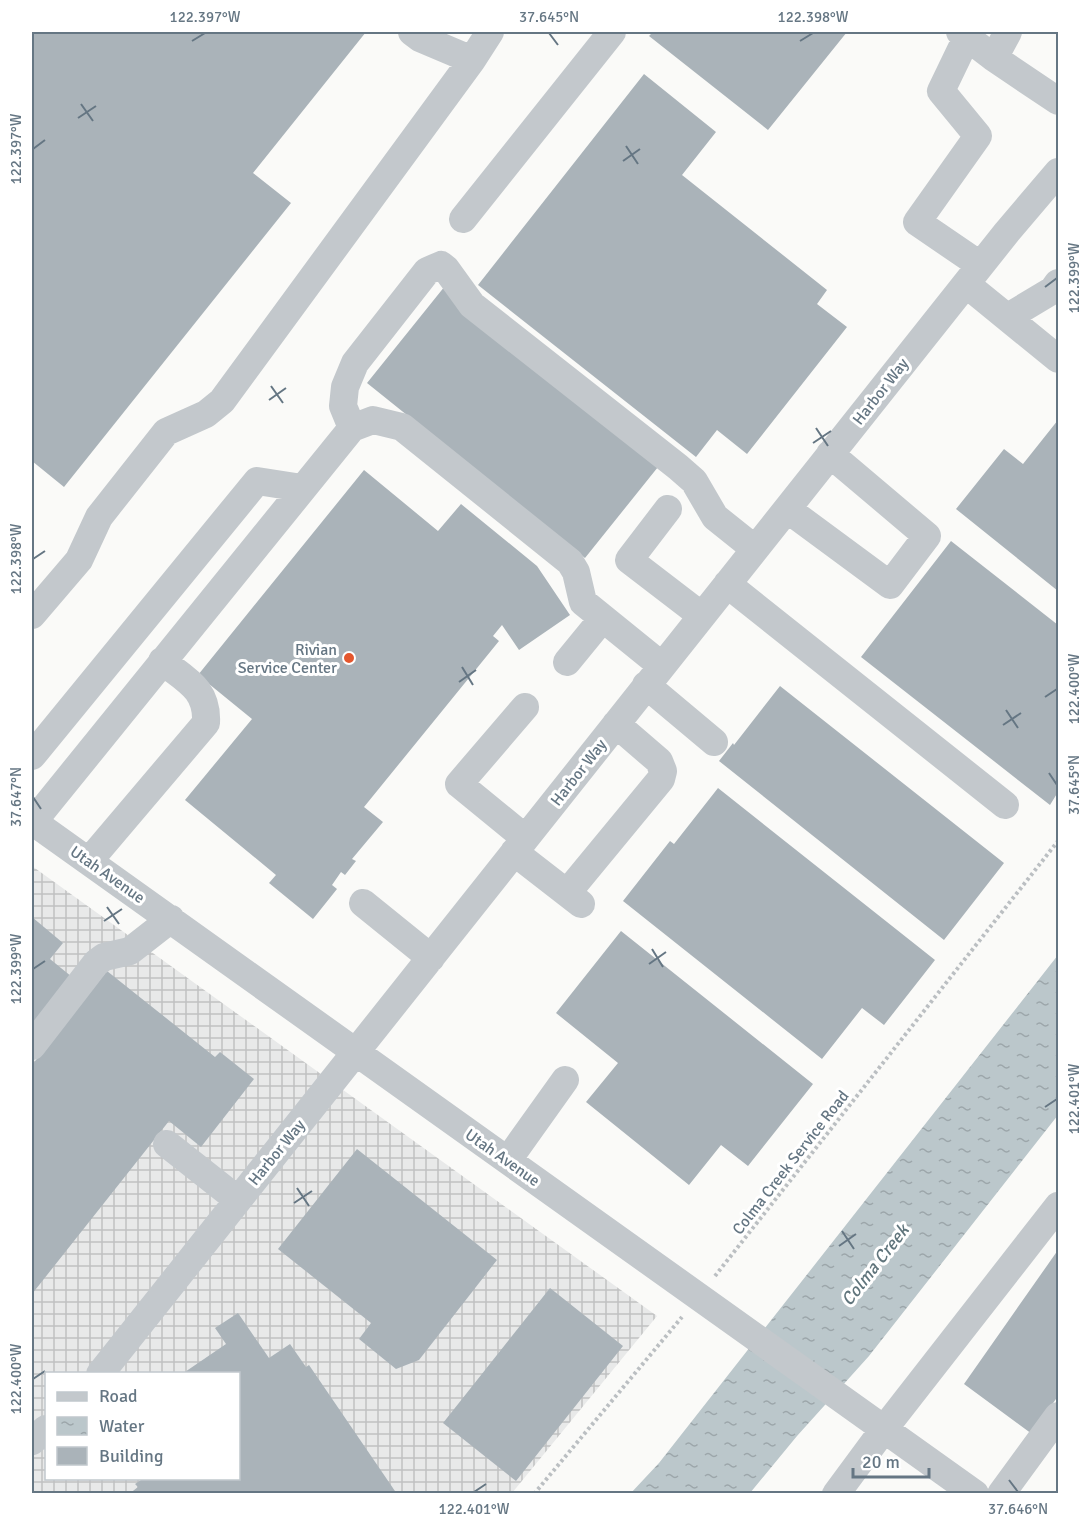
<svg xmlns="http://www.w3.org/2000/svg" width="1090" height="1525" font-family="Signika,sans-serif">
	<defs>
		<pattern id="industrial-grid" width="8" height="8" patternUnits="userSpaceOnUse" patternTransform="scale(1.5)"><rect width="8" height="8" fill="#e8e9e9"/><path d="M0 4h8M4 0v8" fill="none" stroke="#c0c1c2"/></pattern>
		<pattern id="water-ripples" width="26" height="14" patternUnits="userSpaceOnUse" patternTransform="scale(1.5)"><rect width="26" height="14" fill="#bbc7cb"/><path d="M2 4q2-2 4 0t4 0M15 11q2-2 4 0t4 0" fill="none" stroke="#9ca6aa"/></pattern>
	</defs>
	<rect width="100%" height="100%" fill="#fafaf8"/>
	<path fill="url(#industrial-grid)" fill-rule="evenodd" d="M32 866 657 1316 512 1493H32ZM46 1374H238V1478H46Z"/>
	<path fill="url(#water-ripples)" d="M1058 955V1115L869 1356 797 1436 750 1493 630 1494 659 1463Z"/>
	<path fill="#aab3b9" d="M32 32H366L253 173 291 203 64 487 32 461Z
		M653 32H847L768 130 649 36Z
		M644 74 716 132 682 175 827 290 817 304 847 327 747 454 717 430 696 457 478 285Z
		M445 286 662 462 585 558 367 383Z
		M1058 420V591L956 509 1004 449 1023 464Z
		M364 470 438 531 461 504 537 566 570 615 519 650 502 625 493 636 499 641 364 807 383 822 352 859 356 861 345 875 341 872 332 885 337 889 313 919 269 883 276 875 185 800 252 719 198 675Z
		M951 541 1058 625V792L1050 805 861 657Z
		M780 686 1004 863 944 940 719 761 733 743 734 745Z
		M718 788 935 960 884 1025 862 1008 822 1059 623 901 670 841 674 844Z
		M32 917 63 943 50 959 72 977 32 1027Z
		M621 931 813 1084 748 1166 721 1145 689 1185 586 1102 618 1063 556 1013Z
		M107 971 215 1057 220 1052 254 1079 201 1147 169 1121 32 1294V1065Z
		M357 1149 497 1260 419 1360 396 1369 359 1339 371 1323 278 1249Z
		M1058 1250V1396L1032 1434 964 1384Z
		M550 1288 623 1346 516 1481 443 1423Z
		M238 1313 269 1358 290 1344 306 1367 309 1365 397 1494H129L138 1487 135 1484 144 1478H238V1374H182L226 1344 215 1328Z"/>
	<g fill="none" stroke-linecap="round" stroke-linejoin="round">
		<path stroke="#bbbfc2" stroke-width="4" stroke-dasharray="3 3" stroke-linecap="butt" d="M715 1276 1058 841
			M534 1494 682 1317"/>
		<path stroke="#c3c8cc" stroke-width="28" d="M412 32 420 38 472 60 490 32
			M960 32 994 58 1058 101
			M967 37 941 91 978 136 917 222 980 265
			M994 58 1008 32
			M463 219 612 32
			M966 284 1058 359
			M1008 317 1053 290 1058 283
			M352 428 343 406 345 387 355 363 427 271 441 265 446 269 472 305 678 467 694 481 715 517 755 549
			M668 509 629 560 702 616
			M787 509 890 585 927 536 830 454
			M727 584 1005 805
			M32 615 79 560 99 517 166 432 206 414 222 401 472 60
			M567 662 603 618
			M646 685 714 742
			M525 707 459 784 525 838
			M32 756 257 481 302 488
			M32 821 975 1494
			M33 822 352 428 373 420 402 427 570 562 576 572 583 602 662 666
			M514 852 581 904
			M89 861 206 723C208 689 186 680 162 661
			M567 893 661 779 663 771 659 761 616 724
			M363 903 431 958
			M32 1046 96 963 104 957 130 951 171 919
			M167 1144 238 1200
			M508 1160 565 1080
			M100 1374 1007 232 1058 172
			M32 1441 46 1429
			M836 1494 884 1429 1058 1206
			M1001 1494 1058 1416"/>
	</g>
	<path fill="none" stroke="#657683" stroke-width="2" d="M549 33 558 45M192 41 205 33M800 41 813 33M81 104 93 121M78 118 96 106M626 146 638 164M33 149 45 140M623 161 640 149M1045 287 1057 278M271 386 283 403M269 400 286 388M816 428 828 446M813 443 831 431M33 559 45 551M462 667 473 685M459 682 476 670M1045 697 1057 689M1006 710 1018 728M1003 725 1021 713M1049 773 1057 785M33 797 41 809M107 907 119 924M104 921 122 909M652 949 663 967M649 964 666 952M33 969 45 961M1045 1107 1057 1099M297 1188 309 1206M294 1203 312 1191M842 1231 854 1249M839 1246 856 1234M33 1379 45 1371M1009 1480 1018 1492M474 1492 486 1484"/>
	<circle fill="#e4572e" stroke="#fff" stroke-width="2" cx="349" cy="658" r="6"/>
	<g text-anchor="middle" stroke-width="6" stroke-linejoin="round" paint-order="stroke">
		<g font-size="16" fill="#657683" stroke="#fff">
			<text transform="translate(880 391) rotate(-52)" y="6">Harbor Way</text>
			<text transform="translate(578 772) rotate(-52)" y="6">Harbor Way</text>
			<text transform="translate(108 874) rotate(35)" y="6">Utah Avenue</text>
			<text transform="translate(276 1152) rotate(-51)" y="6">Harbor Way</text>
			<text transform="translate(503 1157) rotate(35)" y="6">Utah Avenue</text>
			<text transform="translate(790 1162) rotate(-52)" y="6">Colma Creek Service Road</text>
		</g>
		<g font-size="16" fill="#657683" stroke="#fff" text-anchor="end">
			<text x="337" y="655">Rivian<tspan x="337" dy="18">Service Center</tspan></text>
		</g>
		<g font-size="18" font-style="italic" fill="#60757c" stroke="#fff">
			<text transform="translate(875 1265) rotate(-52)" y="6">Colma Creek</text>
		</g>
	</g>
	<rect width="1090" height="1525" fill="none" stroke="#ffffff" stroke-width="66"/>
	<rect x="45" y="1372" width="195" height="108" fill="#ffffff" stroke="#c1c8cd" stroke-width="1.5"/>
	<rect x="57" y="1392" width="30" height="9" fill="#c3c8cc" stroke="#c1c8cd" stroke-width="1.5"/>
	<text x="99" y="1402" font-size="18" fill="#657683">Road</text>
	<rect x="57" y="1417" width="30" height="18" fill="url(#water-ripples)" stroke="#c1c8cd" stroke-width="1.5"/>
	<text x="99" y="1432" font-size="18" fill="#657683">Water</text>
	<rect x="57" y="1447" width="30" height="18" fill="#aab3b9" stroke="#c1c8cd" stroke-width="1.5"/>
	<text x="99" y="1462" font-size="18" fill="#657683">Building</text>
	<path d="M853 1468v9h76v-9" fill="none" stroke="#657683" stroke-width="3"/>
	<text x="862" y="1468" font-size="18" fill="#657683" stroke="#ffffff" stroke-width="4.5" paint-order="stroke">20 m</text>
	<rect x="33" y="33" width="1024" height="1459" fill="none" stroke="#657683" stroke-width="2"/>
	<g font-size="15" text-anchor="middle" fill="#657683">
		<text x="205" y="22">122.397°W</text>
		<text x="549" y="22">37.645°N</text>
		<text x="813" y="22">122.398°W</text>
		<text transform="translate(16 149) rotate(-90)" y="5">122.397°W</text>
		<text transform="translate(1074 278) rotate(-90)" y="5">122.399°W</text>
		<text transform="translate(16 559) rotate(-90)" y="5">122.398°W</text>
		<text transform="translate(1074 689) rotate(-90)" y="5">122.400°W</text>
		<text transform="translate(1074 785) rotate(-90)" y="5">37.645°N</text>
		<text transform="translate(16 797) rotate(-90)" y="5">37.647°N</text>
		<text transform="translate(16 969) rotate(-90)" y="5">122.399°W</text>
		<text transform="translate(1074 1099) rotate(-90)" y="5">122.401°W</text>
		<text transform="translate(16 1379) rotate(-90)" y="5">122.400°W</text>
		<text x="474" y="1514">122.401°W</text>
		<text x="1018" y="1514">37.646°N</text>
	</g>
</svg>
